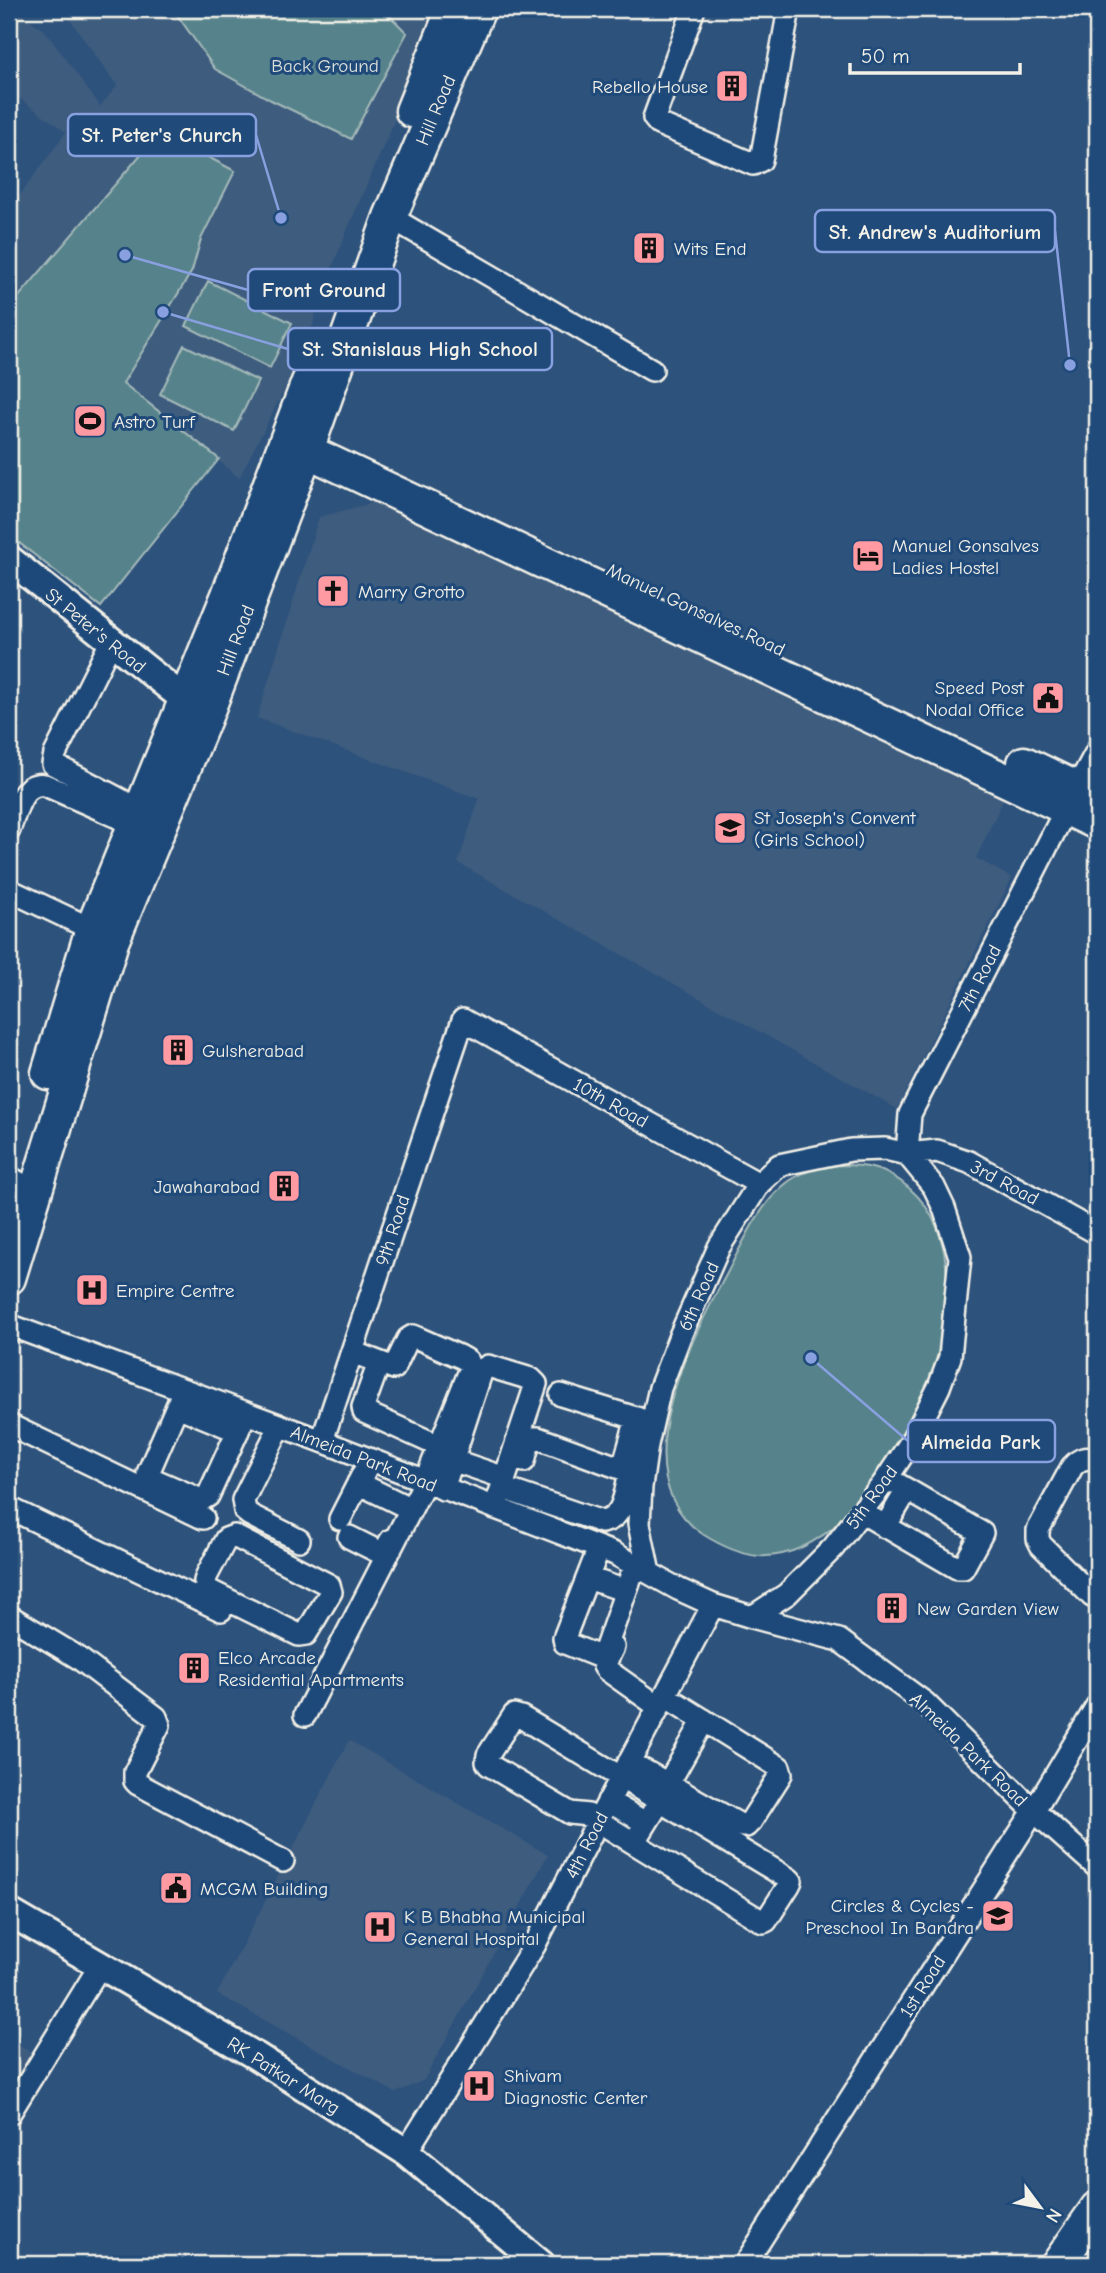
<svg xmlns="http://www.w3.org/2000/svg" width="1106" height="2273" font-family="'Comic Neue',sans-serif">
	<rect width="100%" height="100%" fill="#2d527c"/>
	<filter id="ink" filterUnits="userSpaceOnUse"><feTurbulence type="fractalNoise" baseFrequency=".0143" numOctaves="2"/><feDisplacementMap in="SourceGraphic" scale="14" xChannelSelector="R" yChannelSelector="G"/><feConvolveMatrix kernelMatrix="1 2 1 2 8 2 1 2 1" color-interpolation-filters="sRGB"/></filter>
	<g filter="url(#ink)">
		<path fill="#3e5c7e" d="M11 9H15L45 31 100 106 117 86 71 21 57 9H443L346 233 320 298 313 325 290 379 239 478 218 460 101 607 9 535V210L66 132 9 91V11Z
			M375 502 1006 794 976 858 1012 878 897 1109 458 863 479 799 257 718 319 517Z
			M349 1740 548 1855 424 2080 396 2093 217 1994Z
			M9 2040 32 2053 9 2094Z"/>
		<path fill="#57838b" stroke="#a6baba" stroke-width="2" d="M173 9H383L407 33 351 139 271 100 215 69Z
			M160 132 235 171 201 239 192 271 123 383 219 459 101 607 9 535V308Z
			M208 281 292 323 270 368 186 326Z
			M184 345 258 381 234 431 160 394Z
			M841 1165C851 1165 862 1165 872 1168 886 1171 899 1179 909 1188 964 1235 950 1331 926 1391 914 1421 895 1451 875 1477 866 1491 855 1508 843 1519 820 1540 790 1558 758 1556 739 1554 720 1545 704 1535 618 1478 690 1342 726 1275 742 1245 756 1210 783 1186 798 1172 821 1166 841 1165Z"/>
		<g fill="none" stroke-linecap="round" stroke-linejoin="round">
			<defs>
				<path id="minor" d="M694 9 654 118 659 124 753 164 761 160 789 9
					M390 217 652 370
					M111 642 55 754 53 764 140 810
					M1077 788 1097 751
					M9 830C16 812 21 781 45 785L134 824
					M9 890 102 934
					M907 1154 910 1114 1067 807
					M9 1177 35 1192
					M9 1325 322 1441 615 1554 678 1589 713 1605 752 1617 787 1594 833 1548 883 1484 911 1442 939 1387 950 1357 960 1257 944 1208 934 1187 907 1154
					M379 1363 363 1407 364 1412 439 1446
					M184 1390 148 1473 150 1478 201 1500 208 1496 246 1413
					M561 1395 652 1423
					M177 1406 238 1431
					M9 1425 203 1518
					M280 1426 243 1500 245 1511 250 1515 299 1540
					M322 1441 463 1020 759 1184
					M452 1460 505 1478
					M1097 1460C1085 1457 1080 1458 1072 1467L1038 1530V1539L1041 1545 1092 1596 1097 1595
					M524 1461 529 1442 534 1438H538L642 1476
					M625 1461 637 1418
					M358 1483 411 1509
					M443 1489 482 1370 488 1366 531 1379 536 1384 495 1508
					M514 1492 602 1522C625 1518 625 1491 630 1472
					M9 1508 221 1610
					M861 1512 957 1568H963L982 1533 887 1478
					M340 1519 370 1460
					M885 1527 907 1490
					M234 1536 329 1585 331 1592 306 1634 299 1635 208 1590 205 1581 207 1575 226 1539Z
					M349 1537 383 1554 391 1540
					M599 1548 564 1638 565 1643 600 1657 603 1656 635 1565
					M649 1573 639 1524 641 1487 647 1445 660 1388 680 1336 719 1247 759 1184 779 1165 851 1150 885 1149 907 1154 937 1151 969 1162 1097 1233
					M588 1578 626 1591
					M9 1616 77 1657 156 1717 159 1725 135 1772V1781L138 1784 283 1861
					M752 1617 839 1640 925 1703 1034 1811 1097 1867
					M613 1647 604 1666 607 1670 659 1707
					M305 1715 425 1482 471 1368 468 1361 463 1358 413 1336 408 1339 394 1368 352 1352
					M514 1715 521 1717 789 1879 791 1881 789 1885 766 1921 763 1922 588 1815 570 1813 489 1765 487 1762 488 1755Z
					M629 1762 742 1826H746L751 1821 781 1774 779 1767 665 1696
					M668 1784 704 1720
					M608 1801 646 1823
					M634 1843 660 1801
					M9 2114 101 1964
					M406 2152 534 1946 598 1821 713 1605
					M745 2264 1034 1811 1097 1706"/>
				<path id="tertiary" d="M9 559 199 711
					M9 1912 256 2056 406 2152 541 2264"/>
				<path id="secondary" d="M412 111 453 9
					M288 442 1097 823
					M1024 763 1097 798
					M48 1073 92 929 228 595 308 382
					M9 1278 112 942 206 716 307 450 390 217 479 9
					M1058 2264 1097 2208"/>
			</defs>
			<use href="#minor" stroke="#f4f1e8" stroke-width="26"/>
			<use href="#tertiary" stroke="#f4f1e8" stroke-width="32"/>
			<use href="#secondary" stroke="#f4f1e8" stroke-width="37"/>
			<use href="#minor" stroke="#1f4a7a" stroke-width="21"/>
			<use href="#tertiary" stroke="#1f4a7a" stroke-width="26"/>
			<use href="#secondary" stroke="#1f4a7a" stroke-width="32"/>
		</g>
	</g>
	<defs>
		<symbol id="building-square" viewBox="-11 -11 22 22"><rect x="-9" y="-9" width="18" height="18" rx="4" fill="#ff9aa2" stroke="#1f4a7a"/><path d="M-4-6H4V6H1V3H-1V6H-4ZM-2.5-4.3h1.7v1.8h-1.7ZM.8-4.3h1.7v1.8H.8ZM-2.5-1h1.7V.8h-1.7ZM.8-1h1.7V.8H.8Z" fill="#111"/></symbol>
		<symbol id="stadium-square" viewBox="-11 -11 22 22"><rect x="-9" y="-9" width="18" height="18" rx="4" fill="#ff9aa2" stroke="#1f4a7a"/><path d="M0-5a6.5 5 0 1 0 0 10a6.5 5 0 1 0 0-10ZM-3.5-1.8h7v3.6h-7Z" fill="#111"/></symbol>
		<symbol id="hotel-square" viewBox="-11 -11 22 22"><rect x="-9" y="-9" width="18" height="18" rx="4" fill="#ff9aa2" stroke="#1f4a7a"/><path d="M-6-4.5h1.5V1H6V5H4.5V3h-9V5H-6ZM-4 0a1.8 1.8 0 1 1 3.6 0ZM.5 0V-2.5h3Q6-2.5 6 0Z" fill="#111"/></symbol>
		<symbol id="church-square" viewBox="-11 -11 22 22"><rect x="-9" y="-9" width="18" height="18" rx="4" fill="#ff9aa2" stroke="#1f4a7a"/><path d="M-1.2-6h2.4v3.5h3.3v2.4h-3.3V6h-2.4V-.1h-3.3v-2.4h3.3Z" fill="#111"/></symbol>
		<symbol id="civic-square" viewBox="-11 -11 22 22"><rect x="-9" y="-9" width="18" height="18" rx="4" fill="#ff9aa2" stroke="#1f4a7a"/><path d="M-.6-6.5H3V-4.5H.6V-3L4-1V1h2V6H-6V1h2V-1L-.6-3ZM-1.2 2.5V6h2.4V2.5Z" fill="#111"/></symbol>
		<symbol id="school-square" viewBox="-11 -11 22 22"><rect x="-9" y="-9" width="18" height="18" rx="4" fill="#ff9aa2" stroke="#1f4a7a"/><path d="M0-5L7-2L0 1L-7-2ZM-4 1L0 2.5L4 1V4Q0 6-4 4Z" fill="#111"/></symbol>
		<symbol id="hospital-square" viewBox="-11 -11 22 22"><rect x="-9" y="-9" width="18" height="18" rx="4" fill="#ff9aa2" stroke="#1f4a7a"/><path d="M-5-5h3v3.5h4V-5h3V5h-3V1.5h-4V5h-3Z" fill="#111"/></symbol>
	</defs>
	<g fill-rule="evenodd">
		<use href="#building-square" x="713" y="67" width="38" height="38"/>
		<use href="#building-square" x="630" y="229" width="38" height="38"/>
		<use href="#stadium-square" x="71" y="402" width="38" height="38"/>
		<use href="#hotel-square" x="849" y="537" width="38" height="38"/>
		<use href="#church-square" x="314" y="572" width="38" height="38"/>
		<use href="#civic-square" x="1029" y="679" width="38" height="38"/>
		<use href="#school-square" x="711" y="809" width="38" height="38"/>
		<use href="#building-square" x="159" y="1031" width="38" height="38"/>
		<use href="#building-square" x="265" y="1167" width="38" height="38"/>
		<use href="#hospital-square" x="73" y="1271" width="38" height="38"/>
		<use href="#building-square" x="873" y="1589" width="38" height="38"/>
		<use href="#building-square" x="175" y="1649" width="38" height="38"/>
		<use href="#civic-square" x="157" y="1869" width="38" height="38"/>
		<use href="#school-square" x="979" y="1897" width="38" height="38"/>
		<use href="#hospital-square" x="361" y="1908" width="38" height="38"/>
		<use href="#hospital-square" x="460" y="2067" width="38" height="38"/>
	</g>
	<g text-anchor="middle" stroke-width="6" stroke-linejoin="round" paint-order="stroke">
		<g font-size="19" fill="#dce0da" stroke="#1f4a7a">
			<text x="325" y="72">Back Ground</text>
		</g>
		<g font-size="19" fill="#f4f1e8" stroke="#1f4a7a" text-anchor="start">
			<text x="708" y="93" text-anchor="end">Rebello House</text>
			<text x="674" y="255">Wits End</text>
			<text x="114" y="428">Astro Turf</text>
			<text x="892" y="552">Manuel Gonsalves<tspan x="892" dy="22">Ladies Hostel</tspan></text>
			<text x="358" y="598">Marry Grotto</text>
			<text x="1024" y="694" text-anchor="end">Speed Post<tspan x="1024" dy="22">Nodal Office</tspan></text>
			<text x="754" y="824">St Joseph's Convent<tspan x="754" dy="22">(Girls School)</tspan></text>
			<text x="202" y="1057">Gulsherabad</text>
			<text x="260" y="1193" text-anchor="end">Jawaharabad</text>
			<text x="116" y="1297">Empire Centre</text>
			<text x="917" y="1615">New Garden View</text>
			<text x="218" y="1664">Elco Arcade<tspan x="218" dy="22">Residential Apartments</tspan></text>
			<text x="200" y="1895">MCGM Building</text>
			<text x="974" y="1912" text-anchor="end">Circles &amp; Cycles -<tspan x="974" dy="22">Preschool In Bandra</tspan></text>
			<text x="404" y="1923">K B Bhabha Municipal<tspan x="404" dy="22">General Hospital</tspan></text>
			<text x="504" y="2082">Shivam<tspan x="504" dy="22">Diagnostic Center</tspan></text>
		</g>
		<g font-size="19" fill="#f4f1e8" stroke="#1f4a7a">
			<text transform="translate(435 110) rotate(-67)" y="7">Hill Road</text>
			<text transform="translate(696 609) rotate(25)" y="7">Manuel Gonsalves Road</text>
			<text transform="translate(96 630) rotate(39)" y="7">St Peter's Road</text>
			<text transform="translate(235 640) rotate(-69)" y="7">Hill Road</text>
			<text transform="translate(979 978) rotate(-63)" y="7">7th Road</text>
			<text transform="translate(611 1102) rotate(29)" y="7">10th Road</text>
			<text transform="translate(1005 1182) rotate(28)" y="7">3rd Road</text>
			<text transform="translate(392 1230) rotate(-72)" y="7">9th Road</text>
			<text transform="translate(698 1296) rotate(-66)" y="7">6th Road</text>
			<text transform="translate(364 1458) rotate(21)" y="7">Almeida Park Road</text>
			<text transform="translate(871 1497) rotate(-54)" y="7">5th Road</text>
			<text transform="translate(969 1749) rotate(44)" y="7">Almeida Park Road</text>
			<text transform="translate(586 1845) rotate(-63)" y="7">4th Road</text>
			<text transform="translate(922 1986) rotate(-58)" y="7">1st Road</text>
			<text transform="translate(284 2075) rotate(32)" y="7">RK Patkar Marg</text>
		</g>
	</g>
	<path fill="none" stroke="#88a0e0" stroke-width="2.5" d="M281 218L256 135M1070 365L1055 231M125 255L248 290M163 312L288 349M811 1358L908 1441"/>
	<g fill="#88a0e0" stroke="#1f4a7a" stroke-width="2.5">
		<circle cx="281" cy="218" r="7"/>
		<circle cx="1070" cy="365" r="7"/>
		<circle cx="125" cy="255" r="7"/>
		<circle cx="163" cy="312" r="7"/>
		<circle cx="811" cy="1358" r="7"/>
	</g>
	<g fill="#1f4a7a" stroke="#88a0e0" stroke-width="2.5">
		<rect x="68" y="114" width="188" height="42" rx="7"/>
		<rect x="815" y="210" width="240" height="42" rx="7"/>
		<rect x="248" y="269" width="152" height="42" rx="7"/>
		<rect x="288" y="328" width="264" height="42" rx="7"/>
		<rect x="908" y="1420" width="147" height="42" rx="7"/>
	</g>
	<g font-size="21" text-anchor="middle" font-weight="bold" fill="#f4f1e8">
		<text x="162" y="142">St. Peter's Church</text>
		<text x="935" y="239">St. Andrew's Auditorium</text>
		<text x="324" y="297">Front Ground</text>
		<text x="420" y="356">St. Stanislaus High School</text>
		<text x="981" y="1449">Almeida Park</text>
	</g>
	<rect width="1106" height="2273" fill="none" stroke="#1f4a7a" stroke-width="35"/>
	<rect x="18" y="18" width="1071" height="2238" fill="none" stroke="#f4f1e8" stroke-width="2.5" filter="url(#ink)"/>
	<g transform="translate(1040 2207) rotate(122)" stroke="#1f4a7a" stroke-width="5" paint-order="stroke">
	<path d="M0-5L12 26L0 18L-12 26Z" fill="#f4f1e8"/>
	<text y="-10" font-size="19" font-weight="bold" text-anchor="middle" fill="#f4f1e8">N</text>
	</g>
	<path d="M850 63v10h170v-10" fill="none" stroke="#f4f1e8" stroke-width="3.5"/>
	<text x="861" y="63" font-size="21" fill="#f4f1e8" stroke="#1f4a7a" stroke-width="5" paint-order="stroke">50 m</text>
</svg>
